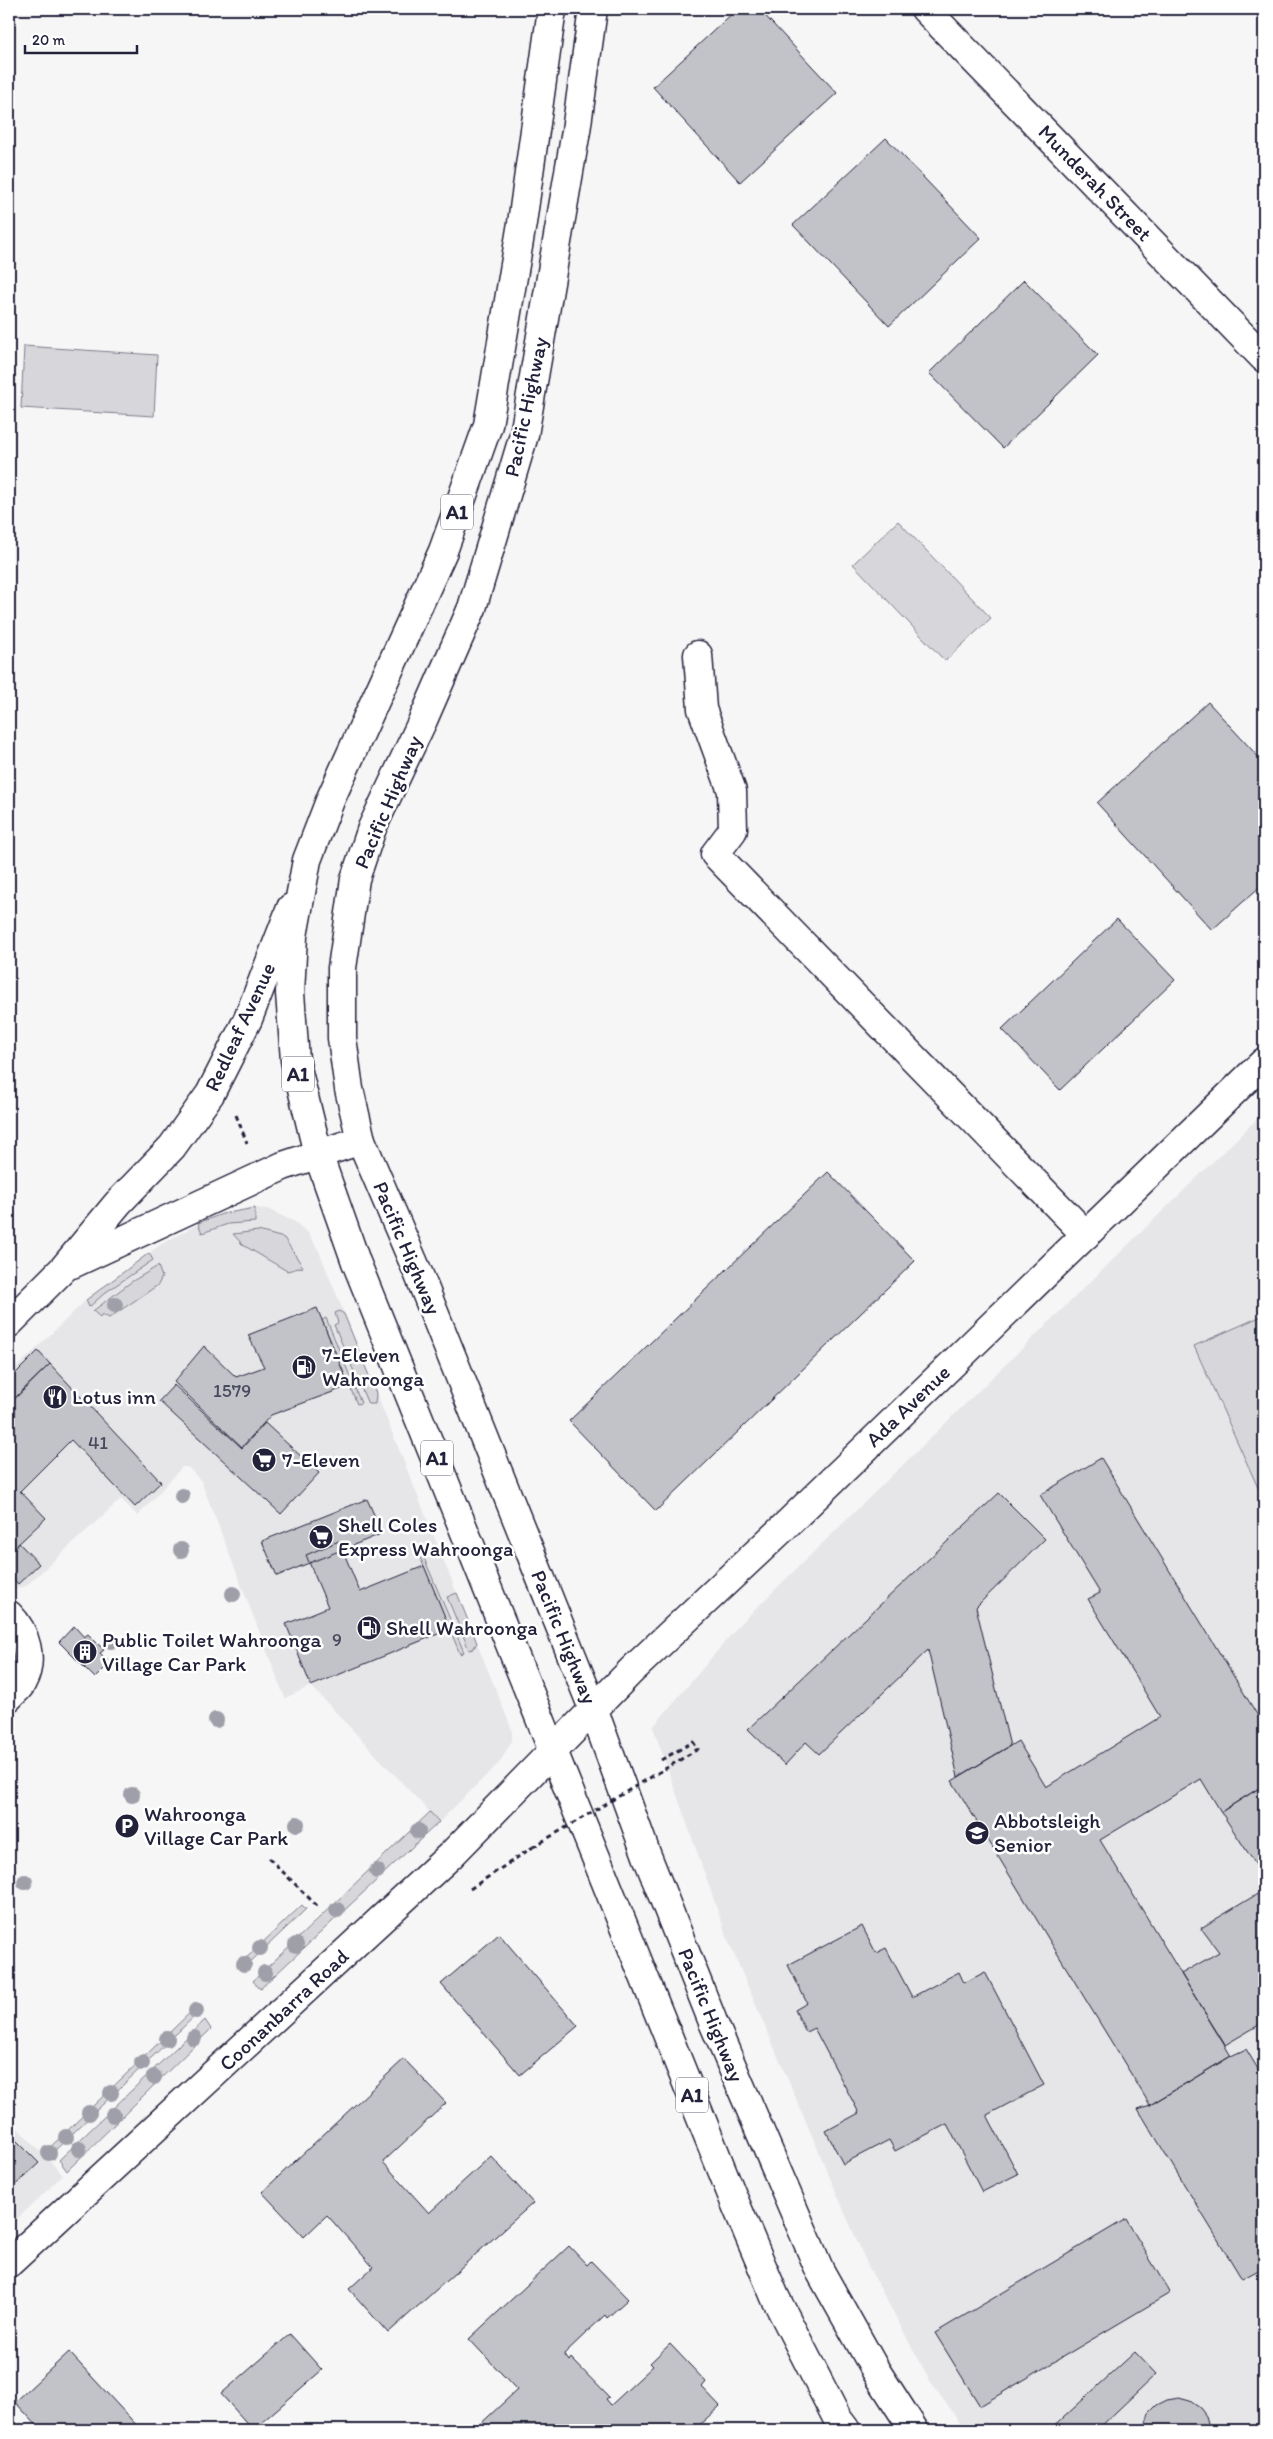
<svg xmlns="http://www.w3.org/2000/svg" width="1273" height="2439" font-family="Itim,sans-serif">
	<rect width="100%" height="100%" fill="#f6f6f7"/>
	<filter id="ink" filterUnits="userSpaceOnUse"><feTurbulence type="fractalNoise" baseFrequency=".02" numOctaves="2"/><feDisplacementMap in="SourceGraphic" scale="10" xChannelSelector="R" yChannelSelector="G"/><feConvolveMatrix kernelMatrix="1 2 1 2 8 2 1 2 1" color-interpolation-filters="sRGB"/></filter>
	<g filter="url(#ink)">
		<path fill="#e6e6e9" d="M1264 1112V2430H966L933 2386 867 2264 728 1940 653 1727 740 1624Z
			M255 1208 267 1209 295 1222 308 1233 319 1251 512 1730V1741L500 1762 439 1822 311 1686 285 1698 201 1481 188 1467H182L138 1516 121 1499 26 1586 15 1589 9 1586V1375L86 1300 160 1245 207 1219Z
			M9 2119 63 2175 9 2227Z"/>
		<path fill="#d7d7db" stroke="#7c7c8b" d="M24 346 157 355 154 416 21 408Z
			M898 521 991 618 945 661 853 564Z
			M255 1208V1222L228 1224 202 1233 198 1223 222 1214Z
			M258 1231 284 1238 303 1267 287 1271 243 1245 233 1234Z
			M149 1253 153 1260 106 1292 89 1307 86 1300Z
			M158 1266 162 1277 158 1285 109 1318 102 1314 100 1317 93 1311 131 1282Z
			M339 1311 344 1314 376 1393 375 1404H368L334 1325 338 1323 335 1313Z
			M1264 1315V1501L1194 1346Z
			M326 1318 361 1403 357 1404 322 1320Z
			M421 1551 464 1652 460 1654 418 1552Z
			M457 1593 477 1643 473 1649 469 1650 447 1597Z
			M430 1812 439 1822 260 1989 253 1981Z
			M302 1905 306 1909 242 1970 239 1965Z
			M196 2007 200 2011 47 2158 43 2154Z
			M205 2020 211 2029 67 2171 59 2160Z"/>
		<path fill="#c2c2c9" stroke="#22223b" d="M737 9H759L837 93 740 182 653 87Z
			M886 138 981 238 889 326 793 225Z
			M1024 280 1098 355 1003 448 929 373Z
			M1208 702 1264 763V883L1212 930 1097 803Z
			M1117 919 1175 980 1060 1090 1002 1029Z
			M828 1172 915 1261 656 1511 569 1421Z
			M317 1308 349 1386 271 1415 242 1447 174 1382 204 1346 236 1377 264 1367 248 1335Z
			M38 1351 50 1364 9 1404V1380Z
			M50 1364 161 1482 135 1507 71 1440 20 1491 46 1518 12 1550 9 1547V1404Z
			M174 1385 242 1448 265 1423 319 1473 281 1514 159 1401Z
			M1101 1458 1264 1726V1785L1221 1812 1201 1779 1100 1840 1231 2056 1150 2105 952 1781 1018 1741 1046 1787 1160 1717 1088 1599 1100 1593 1040 1495Z
			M999 1493 1045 1539 976 1607 1010 1746 958 1777 928 1650 819 1754 806 1742 785 1765 748 1729Z
			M367 1499 381 1530 379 1531 381 1534 277 1576 262 1541Z
			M339 1541 360 1592 424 1566 450 1629 311 1686 286 1624 328 1607 306 1555Z
			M19 1543 39 1564 18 1584 9 1574V1553Z
			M74 1626 84 1637 88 1634 104 1650 100 1653 110 1663 95 1678 59 1642Z
			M1264 1785V1877L1221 1812Z
			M1264 1890V2022L1225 2045 1181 1974 1219 1952 1201 1928Z
			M862 1926 876 1953 886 1948 912 1997 959 1972 964 1983 985 1972 1044 2085 987 2115 1018 2174 982 2192 947 2124 895 2151 889 2140 843 2164 826 2131 859 2113 814 2028 806 2032 795 2010 807 2003 788 1965Z
			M499 1934 578 2026 520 2075 441 1984Z
			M1246 2049 1264 2079V2267L1242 2279 1138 2109 1150 2105 1231 2056Z
			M404 2059 446 2103 383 2162 429 2213 491 2156 533 2203 388 2333 349 2289 373 2267 327 2215 304 2237 262 2192Z
			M9 2133 39 2163 9 2191Z
			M1126 2219 1170 2293 980 2406 935 2333Z
			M569 2246 587 2265 591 2261 628 2299 607 2318 605 2315 564 2354 569 2361 571 2358 609 2397 606 2399 611 2405 653 2366 650 2363 670 2344 706 2382 702 2387 720 2406 694 2430H474L517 2390 469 2339Z
			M290 2334 322 2370 253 2430 221 2394Z
			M69 2352 141 2430H41L15 2402Z
			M1135 2352 1156 2374 1097 2430H1050Z
			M1179 2398 1190 2401 1200 2408 1206 2416 1210 2430H1144L1149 2413 1157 2405 1167 2400Z"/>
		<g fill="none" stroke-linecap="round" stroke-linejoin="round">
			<defs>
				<path id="minor" d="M925 9 1264 358
					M698 655 702 709 732 791 733 830 715 854 1086 1235
					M72 1264 283 1166 361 1140
					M9 1323 64 1268 118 1203 172 1147 210 1094 248 1019 291 908
					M9 1615C26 1632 34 1660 22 1682 20 1688 13 1692 9 1697
					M9 2263 452 1854 632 1670 782 1529 1264 1062"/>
				<path id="highway" d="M552 9 522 223 488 425 443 551 331 798 307 860 293 936 290 993 295 1060 318 1154 356 1262 734 2200 775 2297 837 2418 846 2430
					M593 9 576 131 524 435 472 608 423 720 372 828 355 879 342 968V1038L349 1089 361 1140 419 1275 594 1711 647 1856 713 2022 820 2271 876 2371 914 2430"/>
			</defs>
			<use href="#minor" stroke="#22223b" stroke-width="31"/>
			<use href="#highway" stroke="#22223b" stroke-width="31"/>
			<path stroke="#22223b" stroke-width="3" stroke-dasharray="5 4" stroke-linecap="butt" d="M236 1115 247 1143
				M661 1760 693 1742 698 1749 668 1767
				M269 1858 319 1908
				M470 1889 533 1847"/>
			<use href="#minor" stroke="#fff" stroke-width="28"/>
			<use href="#highway" stroke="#fff" stroke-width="28"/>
			<path stroke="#22223b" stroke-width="3" stroke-dasharray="5 4" stroke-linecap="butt" d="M533 1847 668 1767"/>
		</g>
		<g fill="#9f9faa">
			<circle cx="115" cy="1305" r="8"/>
			<circle cx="182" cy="1496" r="8"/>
			<circle cx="181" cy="1550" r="8"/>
			<circle cx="233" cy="1594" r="8"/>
			<circle cx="111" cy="1641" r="8"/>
			<circle cx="216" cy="1720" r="8"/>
			<circle cx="132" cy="1795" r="8"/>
			<circle cx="297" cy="1824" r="8"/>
			<circle cx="418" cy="1831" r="8"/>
			<circle cx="377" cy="1871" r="8"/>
			<circle cx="25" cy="1882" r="8"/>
			<circle cx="337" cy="1910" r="8"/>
			<circle cx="296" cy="1945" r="8"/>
			<circle cx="260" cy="1948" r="8"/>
			<circle cx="244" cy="1964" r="8"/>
			<circle cx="265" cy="1973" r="8"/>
			<circle cx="196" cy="2011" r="8"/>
			<circle cx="194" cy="2038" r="8"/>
			<circle cx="167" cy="2039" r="8"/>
			<circle cx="142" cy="2063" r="8"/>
			<circle cx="154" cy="2077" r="8"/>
			<circle cx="111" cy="2093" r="8"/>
			<circle cx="89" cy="2113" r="8"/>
			<circle cx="113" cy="2115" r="8"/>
			<circle cx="66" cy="2137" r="8"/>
			<circle cx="79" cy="2149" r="8"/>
			<circle cx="49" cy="2153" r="8"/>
		</g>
	</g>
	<defs>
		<symbol id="fuel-disc" viewBox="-11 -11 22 22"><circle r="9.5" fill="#22223b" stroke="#fff"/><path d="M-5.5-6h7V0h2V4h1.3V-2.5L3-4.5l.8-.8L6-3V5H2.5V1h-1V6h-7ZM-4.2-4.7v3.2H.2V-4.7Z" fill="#fff"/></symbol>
		<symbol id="restaurant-disc" viewBox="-11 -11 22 22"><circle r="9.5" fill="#22223b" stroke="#fff"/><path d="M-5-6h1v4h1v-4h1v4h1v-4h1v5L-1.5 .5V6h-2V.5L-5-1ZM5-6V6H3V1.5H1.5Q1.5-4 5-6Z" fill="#fff"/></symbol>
		<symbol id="supermarket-disc" viewBox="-11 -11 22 22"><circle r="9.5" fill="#22223b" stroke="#fff"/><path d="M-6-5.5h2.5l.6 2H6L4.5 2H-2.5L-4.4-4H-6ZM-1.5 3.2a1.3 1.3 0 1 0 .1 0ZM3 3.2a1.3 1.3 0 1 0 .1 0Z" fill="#fff"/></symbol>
		<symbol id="building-disc" viewBox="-11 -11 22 22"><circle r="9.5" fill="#22223b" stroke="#fff"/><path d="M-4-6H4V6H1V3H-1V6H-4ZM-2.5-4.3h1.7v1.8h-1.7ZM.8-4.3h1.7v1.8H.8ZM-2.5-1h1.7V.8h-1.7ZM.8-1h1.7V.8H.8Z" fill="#fff"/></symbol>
		<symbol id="parking-disc" viewBox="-11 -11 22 22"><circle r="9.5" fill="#22223b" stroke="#fff"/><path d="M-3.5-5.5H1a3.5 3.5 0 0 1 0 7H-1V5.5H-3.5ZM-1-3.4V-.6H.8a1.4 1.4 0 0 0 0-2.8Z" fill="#fff"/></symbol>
		<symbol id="school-disc" viewBox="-11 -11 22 22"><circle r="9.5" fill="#22223b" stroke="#fff"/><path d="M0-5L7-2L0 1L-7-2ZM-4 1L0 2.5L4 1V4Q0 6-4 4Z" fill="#fff"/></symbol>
	</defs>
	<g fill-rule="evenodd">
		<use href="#fuel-disc" x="290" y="1353" width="28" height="28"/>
		<use href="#restaurant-disc" x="41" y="1383" width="28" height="28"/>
		<use href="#supermarket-disc" x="250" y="1446" width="28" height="28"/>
		<use href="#supermarket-disc" x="307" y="1523" width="28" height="28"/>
		<use href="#fuel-disc" x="355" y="1614" width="28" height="28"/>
		<use href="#building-disc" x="71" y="1638" width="28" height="28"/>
		<use href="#parking-disc" x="113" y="1812" width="28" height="28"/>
		<use href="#school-disc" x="963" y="1819" width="28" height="28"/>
	</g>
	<g text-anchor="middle" stroke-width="5" stroke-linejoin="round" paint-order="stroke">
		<g font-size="19" fill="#4a4a5e">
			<text x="232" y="1397">1579</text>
			<text x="98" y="1449">41</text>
			<text x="337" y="1646">9</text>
		</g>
		<g fill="#fff" stroke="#646476" stroke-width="1">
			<rect x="441" y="494.5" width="32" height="35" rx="4"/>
			<rect x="282" y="1056.5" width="32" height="35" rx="4"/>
			<rect x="421" y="1440.5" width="32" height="35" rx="4"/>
			<rect x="676" y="2077.5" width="32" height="35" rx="4"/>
		</g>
		<g font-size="20" font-weight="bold" fill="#22223b">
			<text x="457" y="519">A1</text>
			<text x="298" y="1081">A1</text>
			<text x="437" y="1465">A1</text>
			<text x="692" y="2102">A1</text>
		</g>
		<g font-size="21" fill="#22223b" stroke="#fff">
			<text transform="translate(1095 183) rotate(46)" y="7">Munderah Street</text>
			<text transform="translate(526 407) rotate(-78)" y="7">Pacific Highway</text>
			<text transform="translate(388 802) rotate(-67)" y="7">Pacific Highway</text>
			<text transform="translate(240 1027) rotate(-65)" y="7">Redleaf Avenue</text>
			<text transform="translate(407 1248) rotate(67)" y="7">Pacific Highway</text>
			<text transform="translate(908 1406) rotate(-44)" y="7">Ada Avenue</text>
			<text transform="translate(564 1637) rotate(68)" y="7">Pacific Highway</text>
			<text transform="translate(284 2010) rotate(-43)" y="7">Coonanbarra Road</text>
			<text transform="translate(711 2015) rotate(68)" y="7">Pacific Highway</text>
		</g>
		<g font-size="21" fill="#22223b" stroke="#fff" text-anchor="start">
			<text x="322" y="1362">7-Eleven<tspan x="322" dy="24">Wahroonga</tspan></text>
			<text x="72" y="1404">Lotus inn</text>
			<text x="282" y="1467">7-Eleven</text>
			<text x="338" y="1532">Shell Coles<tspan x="338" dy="24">Express Wahroonga</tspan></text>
			<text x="386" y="1635">Shell Wahroonga</text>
			<text x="102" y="1647">Public Toilet Wahroonga<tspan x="102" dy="24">Village Car Park</tspan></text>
			<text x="144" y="1821">Wahroonga<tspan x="144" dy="24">Village Car Park</tspan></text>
			<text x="994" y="1828">Abbotsleigh<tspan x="994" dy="24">Senior</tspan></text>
		</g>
	</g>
	<rect width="1273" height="2439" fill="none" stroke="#fff" stroke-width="30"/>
	<rect x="15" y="15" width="1243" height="2409" fill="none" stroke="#22223b" stroke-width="2" filter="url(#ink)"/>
	<path d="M25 45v8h112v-8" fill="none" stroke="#22223b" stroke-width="2.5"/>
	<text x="32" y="45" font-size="15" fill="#22223b" stroke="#ffffff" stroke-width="4" paint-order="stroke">20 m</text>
</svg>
